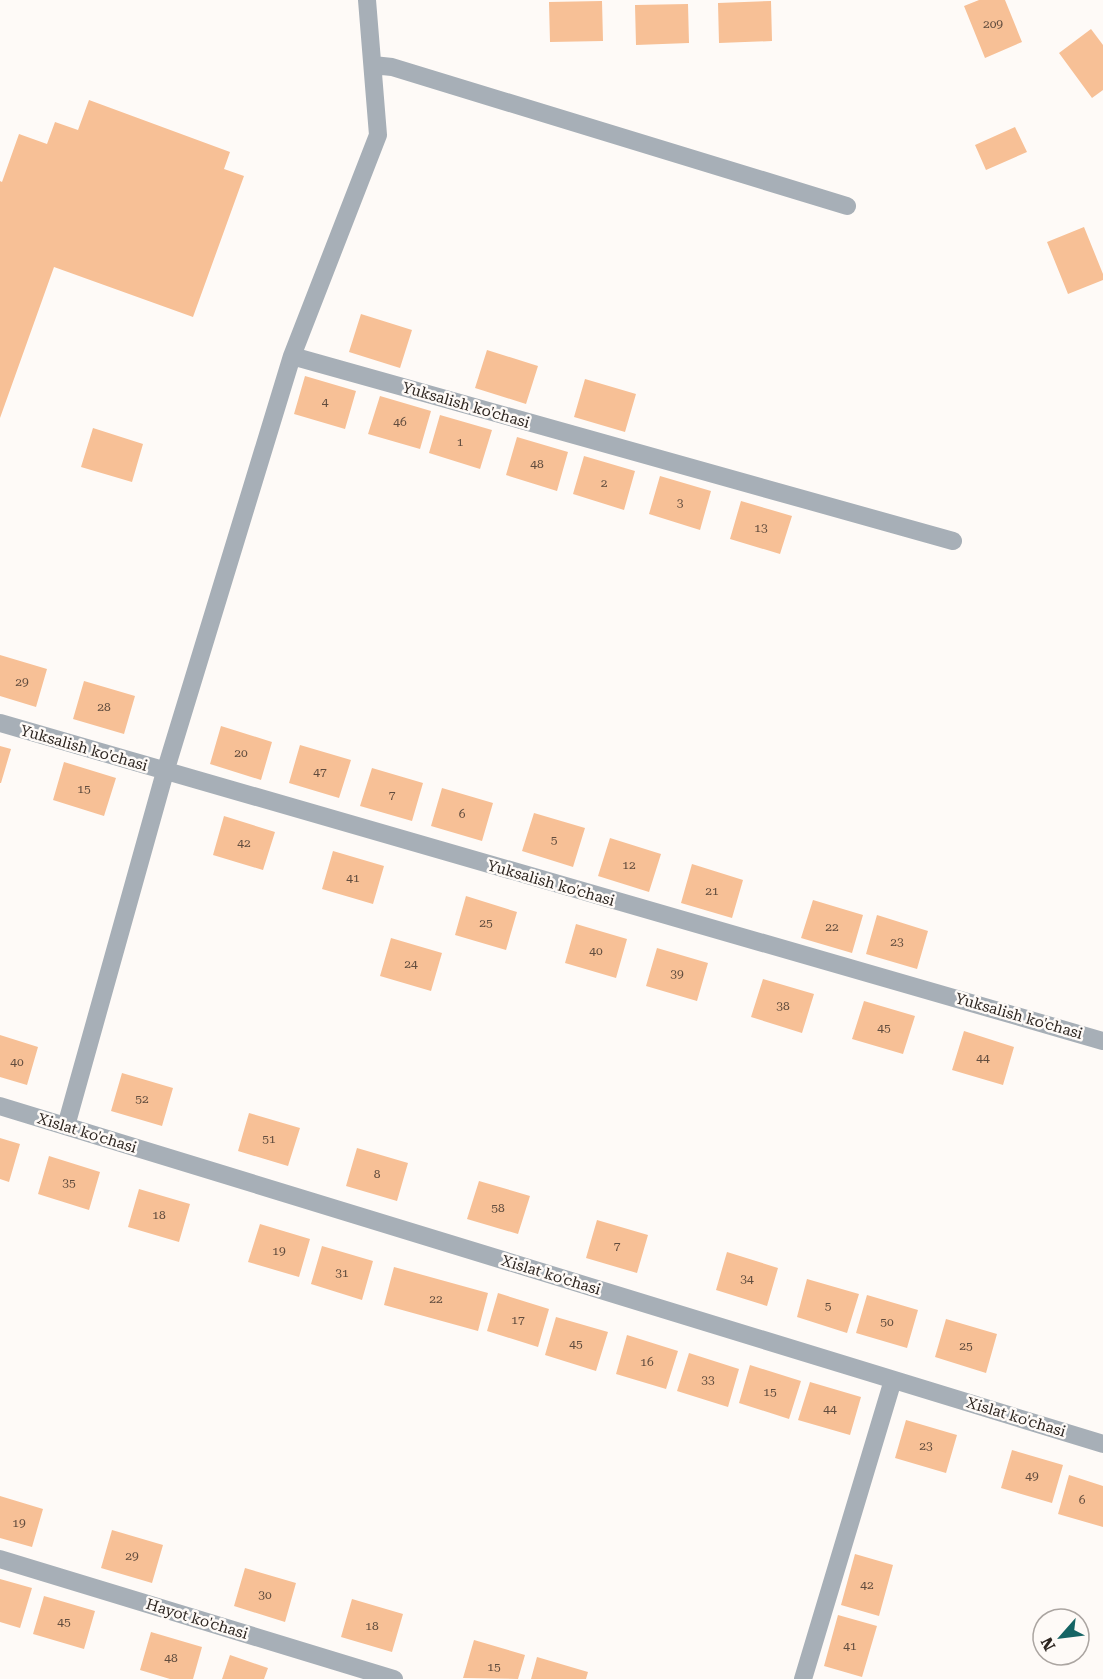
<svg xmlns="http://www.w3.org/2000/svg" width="1103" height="1679" font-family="'Roboto Serif',serif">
	<rect width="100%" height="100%" fill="#fefaf7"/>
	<path fill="#f7c096" d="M979 0H1005L1022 42 985 58 964 6Z
		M602 1 603 41 550 42 549 2Z
		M771 1 772 41 719 43 718 3Z
		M688 4 689 43 636 45 635 5Z
		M1091 29 1103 45V90L1092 98 1059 53Z
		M89 100 230 152 224 169 244 176 193 317 54 267 0 418V181L2 182 19 134 47 144 55 122 78 130Z
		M1015 127 1027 152 986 170 975 145Z
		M1084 227 1103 274V280L1068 294 1047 242Z
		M361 314 412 330 400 368 349 352Z
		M487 350 538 366 526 404 475 388Z
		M305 376 356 391 345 429 294 414Z
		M585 379 636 394 625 432 574 417Z
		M380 396 431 411 420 449 368 434Z
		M440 415 492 430 480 469 429 453Z
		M93 428 143 444 132 482 81 467Z
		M517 437 568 452 557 491 506 475Z
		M584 456 635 471 624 510 573 494Z
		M660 476 711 491 700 530 649 514Z
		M741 501 792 516 780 554 730 539Z
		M0 655 47 669 36 707 0 696Z
		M84 681 135 696 124 734 73 719Z
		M221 726 272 742 261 780 210 764Z
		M300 745 351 760 339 798 289 783Z
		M0 746 11 749 1 783H0Z
		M64 762 116 778 104 816 53 800Z
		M372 768 423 783 412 821 360 806Z
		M442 788 493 803 482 841 431 826Z
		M534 813 585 828 573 867 522 851Z
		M224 816 275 832 263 870 213 855Z
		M610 838 661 854 649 892 598 876Z
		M333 851 384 866 373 904 322 889Z
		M692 864 743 880 732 918 681 903Z
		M466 896 517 912 506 950 455 935Z
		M813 900 863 915 852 953 801 938Z
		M877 915 928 931 917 969 866 954Z
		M576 924 627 939 616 978 565 963Z
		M391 938 442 953 431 991 380 976Z
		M657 948 708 963 697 1001 646 986Z
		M763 979 814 994 802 1033 751 1017Z
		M864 1001 915 1016 903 1054 852 1039Z
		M964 1031 1014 1047 1003 1085 952 1070Z
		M0 1035 38 1047 27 1085 0 1077Z
		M122 1073 173 1088 162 1126 111 1111Z
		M249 1113 300 1128 288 1166 238 1151Z
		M0 1138 20 1144 9 1182 0 1179Z
		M357 1148 408 1163 397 1201 346 1186Z
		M49 1156 100 1172 89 1210 38 1194Z
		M479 1181 530 1196 518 1234 467 1219Z
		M139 1189 190 1204 179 1242 128 1227Z
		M597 1220 648 1235 637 1273 586 1258Z
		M260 1224 310 1239 299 1277 248 1262Z
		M322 1246 373 1261 362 1300 311 1284Z
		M727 1252 778 1268 767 1306 716 1290Z
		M394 1267 488 1293 478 1331 384 1305Z
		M807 1279 859 1294 847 1333 797 1317Z
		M498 1293 549 1309 538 1347 487 1331Z
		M867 1295 918 1310 907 1348 856 1333Z
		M556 1317 608 1332 596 1371 545 1355Z
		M946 1319 997 1334 986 1373 935 1357Z
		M627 1335 678 1351 666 1389 616 1374Z
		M689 1353 739 1369 728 1407 677 1391Z
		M750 1365 801 1381 789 1419 739 1403Z
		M810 1382 861 1397 850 1435 798 1420Z
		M906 1420 957 1435 946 1473 895 1458Z
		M1012 1450 1063 1465 1052 1503 1001 1488Z
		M1069 1475 1103 1486V1527L1058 1514Z
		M0 1496 43 1509 32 1547 0 1538Z
		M112 1530 163 1545 152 1583 101 1568Z
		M855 1554 893 1565 879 1616 841 1605Z
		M245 1568 296 1583 285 1622 234 1606Z
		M0 1579 32 1588 20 1628 0 1622Z
		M44 1596 95 1611 84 1649 33 1634Z
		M352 1599 403 1614 392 1652 341 1637Z
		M838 1615 877 1626 862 1677 824 1666Z
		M151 1632 202 1647 193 1679H170L140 1670Z
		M474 1640 525 1655 518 1679 463 1678Z
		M230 1655 268 1668 264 1679H222Z
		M537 1657 588 1672 586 1679H531Z"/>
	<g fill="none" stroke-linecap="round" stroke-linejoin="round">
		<path stroke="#a7afb7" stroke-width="18" d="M373 65 392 67 847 206
			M292 356 953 541
			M0 723 1103 1041
			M0 1106 1103 1444
			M66 1126 165 772 292 356 378 135 367 0
			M0 1559 394 1679
			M803 1679 893 1380"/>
	</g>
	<g text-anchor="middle" stroke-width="5" stroke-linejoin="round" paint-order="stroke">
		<g font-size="12" fill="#604c3e">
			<text x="993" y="28">209</text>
			<text x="325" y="406">4</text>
			<text x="400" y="426">46</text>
			<text x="460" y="446">1</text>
			<text x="537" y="468">48</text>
			<text x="604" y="487">2</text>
			<text x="680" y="507">3</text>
			<text x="761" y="532">13</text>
			<text x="22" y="686">29</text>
			<text x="104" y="711">28</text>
			<text x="241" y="757">20</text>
			<text x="320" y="776">47</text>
			<text x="84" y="793">15</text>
			<text x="392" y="799">7</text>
			<text x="462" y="818">6</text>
			<text x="554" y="844">5</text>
			<text x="244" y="847">42</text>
			<text x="629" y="869">12</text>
			<text x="353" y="882">41</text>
			<text x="712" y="895">21</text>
			<text x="486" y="927">25</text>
			<text x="832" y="931">22</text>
			<text x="897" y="946">23</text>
			<text x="596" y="955">40</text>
			<text x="411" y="968">24</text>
			<text x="677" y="978">39</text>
			<text x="783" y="1010">38</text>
			<text x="884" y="1032">45</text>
			<text x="983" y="1062">44</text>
			<text x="17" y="1066">40</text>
			<text x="142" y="1103">52</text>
			<text x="269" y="1143">51</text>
			<text x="377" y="1178">8</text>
			<text x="69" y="1187">35</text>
			<text x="498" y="1212">58</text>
			<text x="159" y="1219">18</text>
			<text x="617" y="1250">7</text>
			<text x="279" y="1255">19</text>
			<text x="342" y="1277">31</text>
			<text x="747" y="1283">34</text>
			<text x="436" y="1303">22</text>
			<text x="828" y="1310">5</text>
			<text x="518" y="1324">17</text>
			<text x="887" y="1326">50</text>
			<text x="576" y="1348">45</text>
			<text x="966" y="1350">25</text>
			<text x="647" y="1366">16</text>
			<text x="708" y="1384">33</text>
			<text x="770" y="1396">15</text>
			<text x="830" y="1413">44</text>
			<text x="926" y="1450">23</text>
			<text x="1032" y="1480">49</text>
			<text x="1082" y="1504">6</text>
			<text x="19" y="1527">19</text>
			<text x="132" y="1560">29</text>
			<text x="867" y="1589">42</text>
			<text x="265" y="1599">30</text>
			<text x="64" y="1626">45</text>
			<text x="372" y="1630">18</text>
			<text x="850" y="1650">41</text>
			<text x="171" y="1662">48</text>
			<text x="494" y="1671">15</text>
		</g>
		<g font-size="15" fill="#2e2621" stroke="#fefaf7">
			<text transform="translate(466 405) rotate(16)" y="5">Yuksalish ko'chasi</text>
			<text transform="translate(84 748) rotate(16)" y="5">Yuksalish ko'chasi</text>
			<text transform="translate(551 883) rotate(16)" y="5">Yuksalish ko'chasi</text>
			<text transform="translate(1019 1016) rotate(16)" y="5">Yuksalish ko'chasi</text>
			<text transform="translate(87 1133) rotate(17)" y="5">Xislat ko'chasi</text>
			<text transform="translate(551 1275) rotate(17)" y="5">Xislat ko'chasi</text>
			<text transform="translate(1016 1417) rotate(17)" y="5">Xislat ko'chasi</text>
			<text transform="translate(197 1619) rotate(17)" y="5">Hayot ko'chasi</text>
		</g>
	</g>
	<g transform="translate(1061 1637) rotate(242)"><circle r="28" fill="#fefaf7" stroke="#aba5a1" stroke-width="1.5"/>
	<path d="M0-4.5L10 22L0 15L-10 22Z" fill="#156464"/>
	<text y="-9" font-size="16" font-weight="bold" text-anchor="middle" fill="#2e2621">N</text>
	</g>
</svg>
